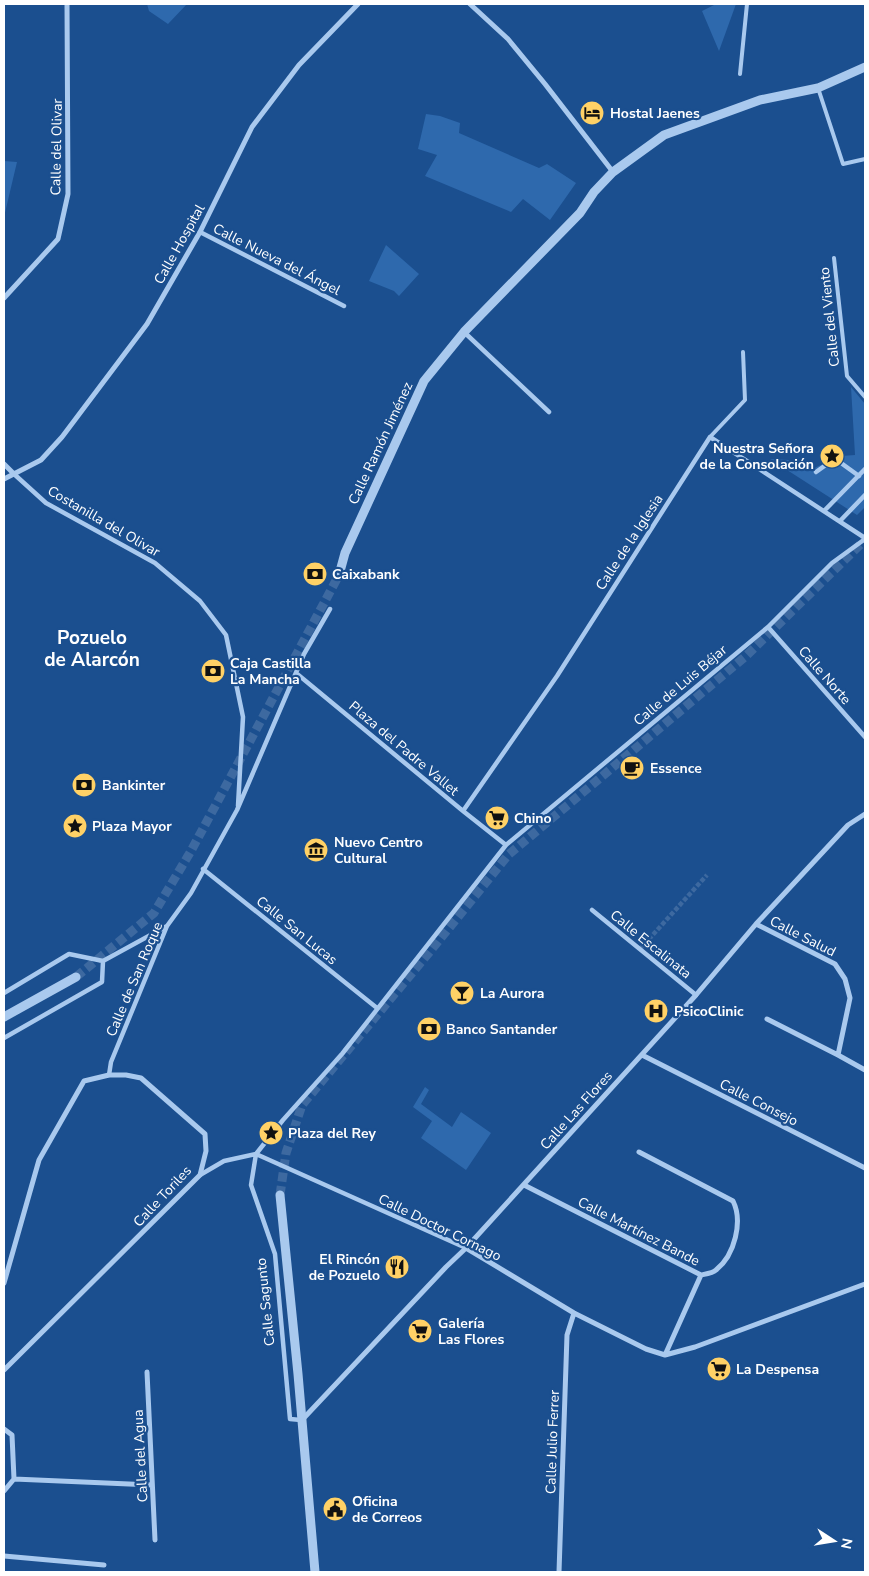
<svg xmlns="http://www.w3.org/2000/svg" width="869" height="1576" font-family="'Nunito Sans',sans-serif">
	<rect width="100%" height="100%" fill="#1b4f8f"/>
	<path fill="#2e69ad" d="M147 4H187L168 24 149 11Z
		M716 4H736L719 51 702 11Z
		M426 114 440 116 460 123 459 133 539 168 547 164 576 183 550 220 523 199 511 212 425 176 437 155 418 149Z
		M4 161 17 162 4 217Z
		M386 245 419 274 399 296 394 291 369 281Z
		M851 387 865 404V507L857 515 770 459 789 460 800 469 810 470 823 464 828 457 855 455Z
		M425 1087 429 1090 421 1104 452 1127 461 1112 491 1133 466 1170 421 1138 432 1121 413 1107Z"/>
	<g fill="none" stroke-linecap="round" stroke-linejoin="round">
		<path stroke="#3d69a0" stroke-width="4.5" stroke-dasharray="4.5 2" stroke-linecap="butt" d="M640 949 707 875"/>
		<path stroke="#3d69a0" stroke-width="9" stroke-dasharray="9 4.5" stroke-linecap="butt" d="M76 977 154 913 191 851 339 575
			M280 1195 286 1153 302 1105 432 949 508 855 746 656 865 540"/>
		<path stroke="#a9c9ee" stroke-width="4" d="M740 74 747 4
			M818 88 843 164 865 159
			M834 258 847 376 865 397
			M710 437 745 400 743 352"/>
		<path stroke="#a9c9ee" stroke-width="4.5" d="M200 232 344 306
			M464 332 549 412
			M816 472 830 462 841 463 859 476
			M14 474 46 503 155 563 200 601 226 635 243 717 238 806
			M824 511 865 469
			M840 521 865 495
			M768 627 865 737
			M296 673 463 811 506 845
			M463 811 557 676 710 437 865 538
			M203 869 377 1008
			M592 910 696 995
			M4 993 69 954 103 961
			M4 1038 102 982 103 961 167 926
			M109 1075 111 1062 167 926 191 893 237 810 304 654 330 609
			M200 1175 224 1161 256 1154 466 1248
			M301 1420 290 1419 275 1254 251 1185 256 1154 283 1120 342 1054 506 845 768 627 832 563 865 539"/>
		<path stroke="#a9c9ee" stroke-width="5" d="M470 4 508 39 545 84 613 172
			M4 298 58 239 68 194 67 4
			M4 464 14 474
			M4 479 41 460 62 437 147 324 200 232 252 127 299 65 358 4
			M756 924 835 964 845 979 850 998 838 1055 865 1070
			M767 1019 838 1055
			M642 1055 865 1168
			M524 1185 701 1275C706 1274 713 1273 716 1270 735 1255 743 1221 733 1201L639 1152
			M466 1248 574 1313 646 1349 665 1355 695 1347 865 1284
			M4 1283 39 1160 84 1081 109 1075H126L141 1078 205 1134 206 1151 200 1175 4 1370
			M665 1355 701 1275
			M147 1372 155 1540
			M302 1420 446 1267 466 1248 696 995 756 924 848 825 865 814
			M4 1429 12 1435 14 1479 4 1491
			M14 1479 152 1485
			M4 1556 104 1565
			M559 1572 567 1335 574 1313"/>
		<path stroke="#a9c9ee" stroke-width="9" d="M339 575 345 553 424 381 464 332 580 213 594 192 613 172 664 135 760 100 818 88 865 67
			M4 1017 76 977
			M280 1195 298 1374 315 1572"/>
	</g>
	<defs>
		<symbol id="hotel-disc" viewBox="-11 -11 22 22"><circle r="9.5" fill="#ffd166" stroke="#1b4f8f"/><path d="M-6-4.5h1.5V1H6V5H4.5V3h-9V5H-6ZM-4 0a1.8 1.8 0 1 1 3.6 0ZM.5 0V-2.5h3Q6-2.5 6 0Z" fill="#111"/></symbol>
		<symbol id="sight-disc" viewBox="-11 -11 22 22"><circle r="9.5" fill="#ffd166" stroke="#1b4f8f"/><path d="M0-6L1.8-2.2L6-1.7L2.9 1.2L3.7 5.4L0 3.3L-3.7 5.4L-2.9 1.2L-6-1.7L-1.8-2.2Z" fill="#111"/></symbol>
		<symbol id="bank-disc" viewBox="-11 -11 22 22"><circle r="9.5" fill="#ffd166" stroke="#1b4f8f"/><path d="M-6-4H6V4H-6ZM0-2.3a2.3 2.3 0 1 0 0 4.6a2.3 2.3 0 1 0 0-4.6Z" fill="#111"/></symbol>
		<symbol id="cafe-disc" viewBox="-11 -11 22 22"><circle r="9.5" fill="#ffd166" stroke="#1b4f8f"/><path d="M-5.5-4.5H6V0H3Q3 3.5 0 3.5H-2.5Q-5.5 3.5-5.5 0ZM3-3.2v2h1.7v-2ZM-6 4.5H4V6H-6Z" fill="#111"/></symbol>
		<symbol id="supermarket-disc" viewBox="-11 -11 22 22"><circle r="9.5" fill="#ffd166" stroke="#1b4f8f"/><path d="M-6-5.5h2.5l.6 2H6L4.5 2H-2.5L-4.4-4H-6ZM-1.5 3.2a1.3 1.3 0 1 0 .1 0ZM3 3.2a1.3 1.3 0 1 0 .1 0Z" fill="#111"/></symbol>
		<symbol id="museum-disc" viewBox="-11 -11 22 22"><circle r="9.5" fill="#ffd166" stroke="#1b4f8f"/><path d="M0-6L6-3V-2H-6V-3ZM-5-1h2V3h-2ZM-1-1h2V3h-2ZM3-1h2V3H3ZM-6 4H6V6H-6Z" fill="#111"/></symbol>
		<symbol id="bar-disc" viewBox="-11 -11 22 22"><circle r="9.5" fill="#ffd166" stroke="#1b4f8f"/><path d="M-6-5H6L.8 .8V4.5H3.5V6h-7V4.5H-.8V.8Z" fill="#111"/></symbol>
		<symbol id="hospital-disc" viewBox="-11 -11 22 22"><circle r="9.5" fill="#ffd166" stroke="#1b4f8f"/><path d="M-5-5h3v3.5h4V-5h3V5h-3V1.5h-4V5h-3Z" fill="#111"/></symbol>
		<symbol id="restaurant-disc" viewBox="-11 -11 22 22"><circle r="9.5" fill="#ffd166" stroke="#1b4f8f"/><path d="M-5-6h1v4h1v-4h1v4h1v-4h1v5L-1.5 .5V6h-2V.5L-5-1ZM5-6V6H3V1.5H1.5Q1.5-4 5-6Z" fill="#111"/></symbol>
		<symbol id="civic-disc" viewBox="-11 -11 22 22"><circle r="9.5" fill="#ffd166" stroke="#1b4f8f"/><path d="M-.6-6.5H3V-4.5H.6V-3L4-1V1h2V6H-6V1h2V-1L-.6-3ZM-1.2 2.5V6h2.4V2.5Z" fill="#111"/></symbol>
	</defs>
	<g fill-rule="evenodd">
		<use href="#hotel-disc" x="578" y="99" width="28" height="28"/>
		<use href="#sight-disc" x="818" y="442" width="28" height="28"/>
		<use href="#bank-disc" x="301" y="560" width="28" height="28"/>
		<use href="#bank-disc" x="199" y="657" width="28" height="28"/>
		<use href="#cafe-disc" x="618" y="754" width="28" height="28"/>
		<use href="#bank-disc" x="70" y="771" width="28" height="28"/>
		<use href="#supermarket-disc" x="483" y="804" width="28" height="28"/>
		<use href="#sight-disc" x="61" y="812" width="28" height="28"/>
		<use href="#museum-disc" x="302" y="836" width="28" height="28"/>
		<use href="#bar-disc" x="448" y="979" width="28" height="28"/>
		<use href="#hospital-disc" x="642" y="997" width="28" height="28"/>
		<use href="#bank-disc" x="415" y="1015" width="28" height="28"/>
		<use href="#sight-disc" x="257" y="1119" width="28" height="28"/>
		<use href="#restaurant-disc" x="383" y="1253" width="28" height="28"/>
		<use href="#supermarket-disc" x="406" y="1317" width="28" height="28"/>
		<use href="#supermarket-disc" x="705" y="1355" width="28" height="28"/>
		<use href="#civic-disc" x="321" y="1495" width="28" height="28"/>
	</g>
	<g text-anchor="middle" stroke-width="4.5" stroke-linejoin="round" paint-order="stroke">
		<g font-size="14" font-weight="bold" fill="#fff" stroke="#1b4f8f" text-anchor="start">
			<text x="610" y="118">Hostal Jaenes</text>
			<text x="814" y="453" text-anchor="end">Nuestra Señora<tspan x="814" dy="16">de la Consolación</tspan></text>
			<text x="332" y="579">Caixabank</text>
			<text x="230" y="668">Caja Castilla<tspan x="230" dy="16">La Mancha</tspan></text>
			<text x="650" y="773">Essence</text>
			<text x="102" y="790">Bankinter</text>
			<text x="514" y="823">Chino</text>
			<text x="92" y="831">Plaza Mayor</text>
			<text x="334" y="847">Nuevo Centro<tspan x="334" dy="16">Cultural</tspan></text>
			<text x="480" y="998">La Aurora</text>
			<text x="674" y="1016">PsicoClinic</text>
			<text x="446" y="1034">Banco Santander</text>
			<text x="288" y="1138">Plaza del Rey</text>
			<text x="380" y="1264" text-anchor="end">El Rincón<tspan x="380" dy="16">de Pozuelo</tspan></text>
			<text x="438" y="1328">Galería<tspan x="438" dy="16">Las Flores</tspan></text>
			<text x="736" y="1374">La Despensa</text>
			<text x="352" y="1506">Oficina<tspan x="352" dy="16">de Correos</tspan></text>
		</g>
		<g font-size="14" fill="#fff" stroke="#1b4f8f">
			<text transform="translate(56 147) rotate(-89)" y="5">Calle del Olivar</text>
			<text transform="translate(179 244) rotate(-61)" y="5">Calle Hospital</text>
			<text transform="translate(277 259) rotate(27)" y="5">Calle Nueva del Ángel</text>
			<text transform="translate(829 317) rotate(-96)" y="5">Calle del Viento</text>
			<text transform="translate(380 443) rotate(-65)" y="5">Calle Ramón Jiménez</text>
			<text transform="translate(104 521) rotate(30)" y="5">Costanilla del Olivar</text>
			<text transform="translate(629 542) rotate(-57)" y="5">Calle de la Iglesia</text>
			<text transform="translate(825 675) rotate(49)" y="5">Calle Norte</text>
			<text transform="translate(680 685) rotate(-40)" y="5">Calle de Luis Béjar</text>
			<text transform="translate(404 748) rotate(40)" y="5">Plaza del Padre Vallet</text>
			<text transform="translate(297 930) rotate(39)" y="5">Calle San Lucas</text>
			<text transform="translate(803 936) rotate(27)" y="5">Calle Salud</text>
			<text transform="translate(651 944) rotate(39)" y="5">Calle Escalinata</text>
			<text transform="translate(134 979) rotate(-67)" y="5">Calle de San Roque</text>
			<text transform="translate(759 1102) rotate(27)" y="5">Calle Consejo</text>
			<text transform="translate(576 1110) rotate(-48)" y="5">Calle Las Flores</text>
			<text transform="translate(162 1196) rotate(-47)" y="5">Calle Toriles</text>
			<text transform="translate(440 1227) rotate(26)" y="5">Calle Doctor Cornago</text>
			<text transform="translate(639 1231) rotate(27)" y="5">Calle Martínez Bande</text>
			<text transform="translate(265 1302) rotate(-96)" y="5">Calle Sagunto</text>
			<text transform="translate(552 1442) rotate(-88)" y="5">Calle Julio Ferrer</text>
			<text transform="translate(140 1456) rotate(-93)" y="5">Calle del Agua</text>
		</g>
		<g font-size="19" font-weight="bold" fill="#fff" stroke="#1b4f8f">
			<text x="92" y="644">Pozuelo<tspan x="92" dy="22">de Alarcón</tspan></text>
		</g>
	</g>
	<rect width="869" height="1576" fill="none" stroke="#ffffff" stroke-width="10"/>
	<g transform="translate(834 1541) rotate(102)" stroke="#1b4f8f" stroke-width="4" paint-order="stroke">
	<path d="M0-4L9 19L0 12L-9 19Z" fill="#ffffff"/>
	<text y="-8" font-size="14" font-weight="bold" text-anchor="middle" fill="#ffffff">N</text>
	</g>
</svg>
